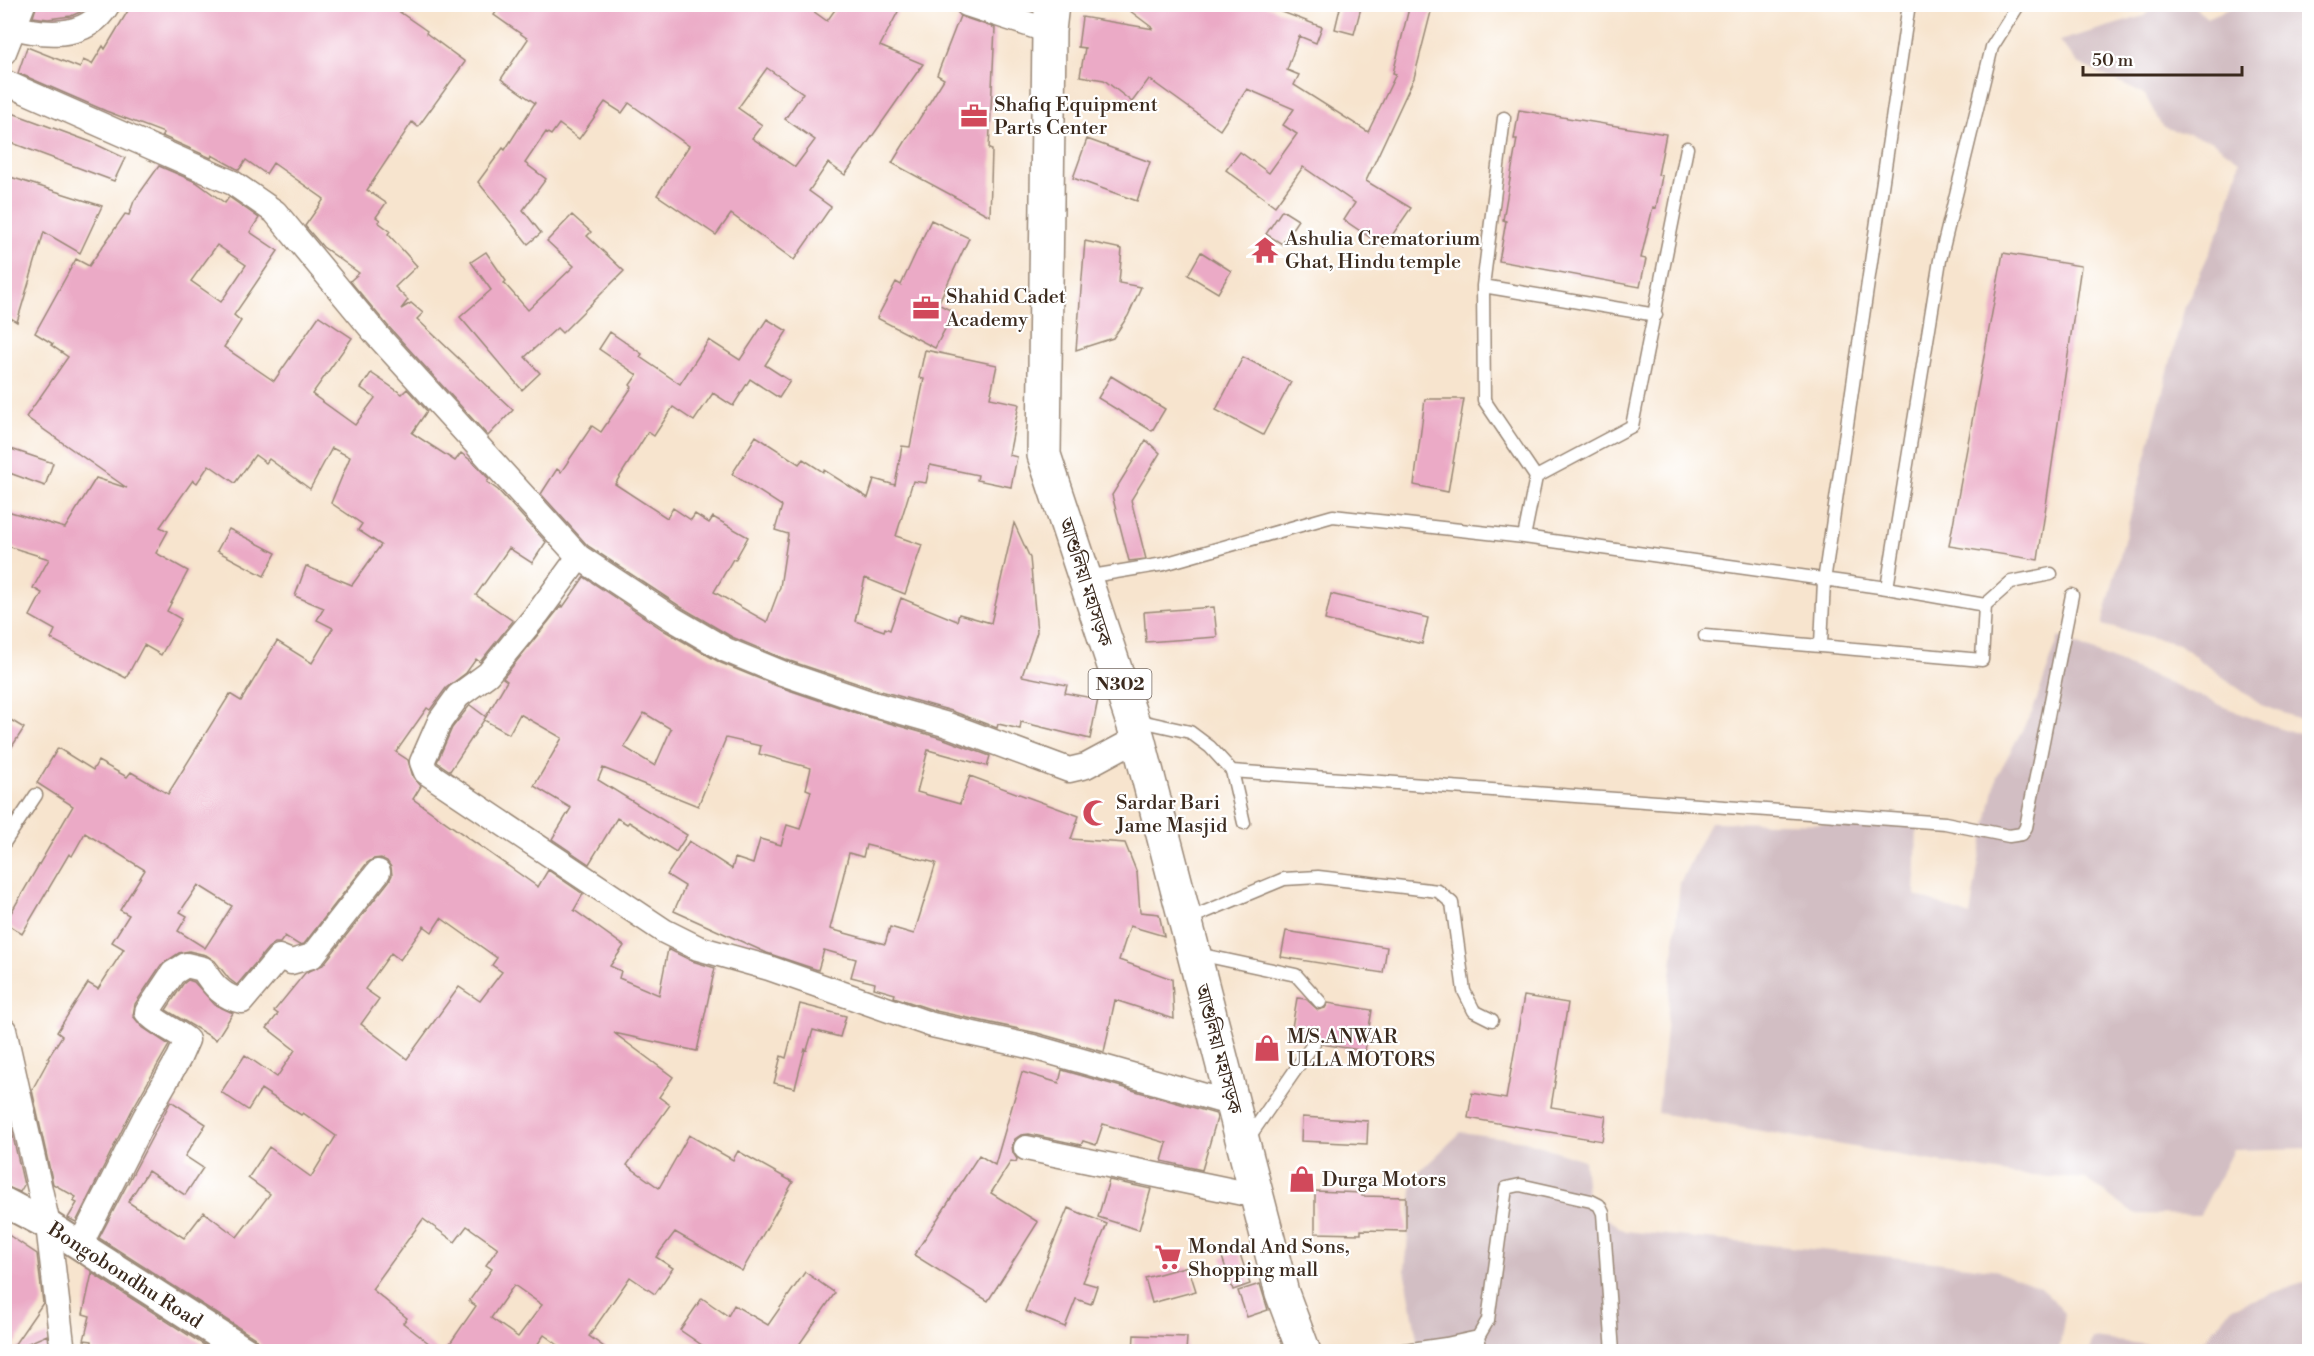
<svg xmlns="http://www.w3.org/2000/svg" width="2314" height="1356" font-family="'Libre Bodoni','Noto Serif Bengali',serif">
	<rect width="100%" height="100%" fill="#fff"/>
	<filter id="ink" filterUnits="userSpaceOnUse"><feTurbulence type="fractalNoise" baseFrequency=".0167" numOctaves="2"/><feDisplacementMap in="SourceGraphic" scale="12" xChannelSelector="R" yChannelSelector="G"/><feConvolveMatrix kernelMatrix="1 2 1 2 8 2 1 2 1" color-interpolation-filters="sRGB"/></filter>
	<filter id="wash" filterUnits="userSpaceOnUse"><feTurbulence type="fractalNoise" baseFrequency=".008" numOctaves="4" result="noise"/><feDisplacementMap in="SourceGraphic" scale="24" xChannelSelector="R" yChannelSelector="G"/><feGaussianBlur stdDeviation="1.35" result="paint"/><feColorMatrix in="noise" values="0 0 0 0 0 0 0 0 0 0 0 0 0 0 0 0 0 1.4 0 .05"/><feComposite in="paint" operator="in"/></filter>
	<g filter="url(#wash)">
		<rect width="100%" height="100%" fill="#f7e4ce"/>
		<path fill="#d2bec3" d="M2156 4 2192 5 2207 18 2238 5H2309V722L2261 705 2178 644 2102 625 2185 306 2223 223 2240 161 2211 140 2162 127 2145 95 2078 63 2059 41 2144 16Z
			M2059 637 2256 720 2309 737V1148L2233 1150 2200 1215 2134 1214 2086 1179 2014 1175 1658 1113 1680 883 1710 822 1917 825 1915 895 1970 916 1980 854 1997 776 2033 710Z
			M1461 1132 1525 1141 1584 1160 1588 1206 1625 1231 1883 1256 1992 1269 2040 1287 2065 1313 2059 1351H1419L1405 1270 1413 1178Z
			M2303 1282 2309 1284V1351H2089L2093 1338 2180 1349 2206 1339 2232 1307Z"/>
		<g id="blocks">
			<path fill="#ebaac6" fill-rule="evenodd" d="M37 4H90L80 12 71 16 48 19 33 17Z
				M132 4H388L427 31 426 33 465 62 418 127 412 122 367 190 386 203 376 217 380 220 378 222 390 231 388 234 417 266 395 287 408 300 401 309 411 303 423 313 417 319 513 410 488 436 387 325 350 281 359 273 323 247 305 226 324 199 273 163 266 174 246 160 239 170 212 155 211 158 162 136 164 133 106 111 18 73 27 47 80 68 83 60 92 64 103 46 105 49Z
				M501 4H803L827 21 839 4H902L880 46 923 64 845 175 828 163 809 191 831 207 794 260 731 214 716 235 657 195 689 146 629 103 622 113 605 102 579 139 559 124 551 135 546 132 525 163 546 179 523 210 541 233 528 244 478 182 503 148 505 150 535 103 501 79 528 39 494 15ZM767 68 803 93 785 119 815 140 795 167 752 138 762 125 738 108Z
				M1121 4H1261L1322 27 1316 43 1299 36 1287 70 1299 75 1294 85 1368 132 1396 74 1393 73 1410 4H1433L1414 78 1366 181 1411 208 1384 247 1344 220 1355 203 1303 167 1275 206 1226 170 1240 152 1269 173 1297 134 1283 125 1294 109 1247 89 1220 130 1149 79 1132 102 1104 80 1080 76 1085 48 1078 47 1082 17 1154 29Z
				M1341 4H1362L1354 34 1335 29Z
				M960 16 995 28 989 149 992 150 990 216 892 163 944 79 937 75Z
				M4 110 91 142 125 158 114 181 4 140Z
				M1519 110 1666 134 1658 175 1662 176 1656 208 1653 207 1641 258 1646 259 1640 287 1499 261 1506 221 1503 220 1517 139H1514Z
				M1087 139 1150 162 1137 201 1073 178Z
				M159 166 196 182 225 203 229 197 259 218 250 232 278 251 234 315 241 321 224 347 274 381 319 316 352 338 312 394 355 425 375 398 361 388 371 373 402 394 407 389 427 411 412 433 455 461 461 453 473 462 489 479 487 482 498 490 546 542 532 563 509 548 476 595 513 621 480 662 476 659 466 673 446 688 430 710 427 708 396 752 408 760 413 777 421 786 413 799 538 887 548 870 583 894 574 910 624 946 610 966 621 971 619 978 659 995 668 949 692 961 715 968 697 1051 614 1033 673 1077 659 1097 670 1105 627 1165 659 1188 689 1135 733 1160 738 1151 793 1182 742 1271 675 1232 656 1257 673 1268 655 1294 630 1277 589 1336 611 1352H568L544 1335 535 1348 539 1352H444L476 1306 469 1301 492 1269 486 1265 498 1248 467 1226 455 1242 423 1219 372 1289 407 1318 403 1323 440 1352H262L260 1344 255 1338 99 1238 171 1101 206 1124 185 1156 203 1168 185 1195 148 1171 128 1202 184 1238 204 1212 237 1237 270 1194 248 1178 269 1147 311 1177 336 1136 303 1113 301 1115 261 1089 248 1110 221 1092 245 1055 277 1077 295 1050 267 1028 278 1014 274 1011 305 973 323 965 389 881 392 875 391 867 387 861 381 858 373 859 367 863 304 944 299 945 285 936 280 943H275L268 948 237 985 229 979 215 961 206 955 189 951 179 953 161 965 135 1004 133 1016 142 1027 169 1045 132 1110 76 1222 68 1218 77 1203 73 1201 76 1197 53 1184 32 1090 49 1059 48 1058 62 1036 57 1032 88 983 98 989 124 949 112 942 129 915 120 910 145 870 85 833 72 856 69 854 22 934 5 923 73 806 37 783 58 748 93 770 98 761 127 777 131 772 168 794 230 694 241 701 277 641 312 663 333 628 317 620 324 608 295 596 306 566 352 585 381 545 358 530 362 524 331 503 350 457 332 448 310 489 269 459 266 463 255 455 235 483 209 465 197 483 193 480 160 527 168 531 156 553 188 571 167 611 181 619 161 655 144 645 126 678 51 639 55 630 30 616 42 593 33 588 49 559 4 545V510L65 528 96 478 127 488 26 417 68 357 51 345 53 344 35 333 76 259 89 266 125 214 129 215 134 201ZM217 245 246 265 221 302 191 281ZM198 885 232 906 205 948 178 931 187 916 180 912ZM441 918 497 958 492 965 502 972 480 1001 459 987 407 1059 361 1024 379 999 365 989 391 953 400 960 424 926 432 932ZM514 1285 542 1305 518 1337 491 1318Z
				M4 175 102 206 80 253 44 232 17 322 4 314V211L9 197 4 196Z
				M1282 210 1298 220 1282 244 1266 234Z
				M572 215 591 232 587 236 624 271 562 333 557 328 525 357 540 373 522 390 460 317 491 290 471 262 486 252 506 281 504 283 528 310 574 266 547 241Z
				M931 220 969 238 938 304 954 312 935 348 877 318 896 282 901 285Z
				M1085 241 1122 249 1119 283 1141 287 1128 316 1113 338 1076 350Z
				M1201 252 1231 271 1218 293 1188 275Z
				M2003 253 2081 266 2038 560 1949 546Z
				M767 319 787 331 765 365 790 381 779 398 750 379 733 406 713 393 694 421 673 407 654 436 648 432 615 484 667 518 673 508 691 520 695 514 709 523 713 517 748 537 735 560 733 559 714 592 767 622 780 587 788 534 775 530 782 506 732 474 756 436 799 464 803 459 823 472 824 470 868 498 874 479 895 485 902 446 910 447 924 379 919 378 925 350 997 365 990 398 1019 404 1009 455 1017 457 1011 487 977 480 978 475 930 465 926 483 913 481 896 536 922 545 905 594 865 578 855 621 884 631 885 628 890 630 901 598 957 621 959 614 991 623 1014 523 1030 558 1037 632 1022 676 1067 685 1065 693 1098 699 1090 739 1021 722 1020 729 998 724 997 728 952 711 874 689 787 660 732 637 681 607 588 546 541 494 557 469 561 472 592 426 601 432 632 387 630 385 637 375 599 349 610 332 642 354 640 357 680 384 709 340 740 360Z
				M1243 357 1291 382 1263 435 1216 410Z
				M1111 376 1165 409 1152 431 1098 398Z
				M1425 399H1464L1448 492 1414 485Z
				M1146 440 1160 453 1131 500 1146 559 1129 561 1112 495Z
				M11 449 53 463 45 486 4 471Z
				M229 529 276 553 264 576 217 551Z
				M584 577 665 631 721 663 777 686 865 716 944 739 990 756 987 766 928 750 917 792 960 804 970 776 1079 816 1071 839 1125 843 1137 873 1140 912 1159 914 1164 936 1130 926 1119 960 1172 979 1174 1019 1115 1000 1104 1052 1037 1033 936 1011 894 997 895 994 874 988 875 983 851 977 856 959 824 950 818 970 767 953 674 911 685 886 667 875 689 841 732 869 735 858 753 864 760 839 781 845 787 825 800 829 811 791 806 789 811 768 759 754 761 746 726 738 698 806 603 768 598 780 687 835 676 852 629 822 627 824 617 818 589 864 552 839 571 808 534 786 562 738 520 714 509 734 484 720 507 681 503 678 561 606 563 607ZM644 713 671 729 655 766 624 747ZM866 845 936 863 914 934 890 927 885 944 830 929 849 853 863 857Z
				M1331 594 1428 618 1422 644 1325 620Z
				M1214 607 1217 637 1146 642 1144 612Z
				M470 705 486 717 450 771 437 762 452 728Z
				M4 716 24 728 4 759Z
				M1286 931 1387 947 1383 973 1281 957Z
				M188 980 194 982 215 1005 233 1013 216 1040 166 1010 183 984Z
				M1524 996 1568 1003 1551 1107 1606 1116 1602 1141 1468 1118 1472 1093 1506 1099Z
				M1297 998 1306 999 1318 1010 1325 1008 1328 1003 1372 1010 1365 1051 1322 1044 1321 1039 1315 1035 1310 1036 1305 1041 1290 1039Z
				M800 1004 846 1016 840 1037 813 1030 807 1050 805 1049 795 1088 774 1083 781 1056 786 1058Z
				M1062 1070 1216 1114 1217 1118 1202 1170 1162 1161 1167 1143 1103 1124 1096 1145 1083 1141 1081 1145 1029 1134 1021 1135 1015 1139 1012 1146 1013 1153 1017 1159 1016 1162 1011 1161 991 1193 1038 1222 988 1301 914 1255 979 1155 995 1165 1022 1072 1059 1083Z
				M4 1097 24 1185 20 1192 4 1186Z
				M1302 1117 1368 1121 1367 1144 1301 1141Z
				M1109 1180 1151 1189 1139 1230 1098 1217Z
				M1315 1191 1362 1193V1196L1406 1197V1231L1361 1230V1234L1315 1233Z
				M1068 1208 1107 1224 1083 1282 1097 1286 1091 1304 1076 1299 1065 1327 1025 1311Z
				M4 1232 37 1254 43 1303 10 1351 47 1335 49 1352H4Z
				M1239 1251 1250 1284 1233 1290 1222 1257Z
				M1188 1266 1196 1291 1152 1303 1145 1278Z
				M805 1272 835 1293 794 1352H712L680 1330 702 1298 728 1316 734 1305 768 1325Z
				M92 1273 215 1352H92V1341L84 1340 90 1316 83 1314Z
				M1260 1284 1268 1310 1247 1317 1238 1291Z
				M1134 1335 1187 1337 1186 1352H1133Z"/>
		</g>
	</g>
	<g filter="url(#ink)">
		<use href="#blocks" fill-opacity="0" stroke="#998776" stroke-width="1.5"/>
		<g fill="none" stroke-linecap="round" stroke-linejoin="round">
			<defs>
				<path id="service" d="M1483 286 1504 118
					M1536 477 1632 426 1687 148
					M1524 537 1536 477 1484 400 1483 286 1656 315
					M1086 577 1164 564 1333 516 1524 537 1887 588 1985 605 2011 582 2051 574
					M1887 588 1940 260 1992 47 2019 4
					M1705 636 1982 660 1985 605
					M1821 644 1824 581 1909 4
					M1136 720 1190 732 1210 747 1232 771 1244 823
					M1232 771 1945 823 2009 836 2022 834 2026 827 2072 595
					M4 843 36 795
					M1186 920 1284 879 1318 877 1438 891 1452 903 1464 991 1474 1011 1492 1020
					M1198 954 1296 975 1320 1002
					M1247 1140 1314 1043
					M1391 1352 1446 1344 1478 1337
					M1481 1352 1478 1337 1488 1320 1506 1188 1520 1185 1591 1201 1599 1205 1603 1213 1613 1352"/>
				<path id="minor" d="M967 4 1049 31
					M4 25C41 35 86 42 108 4
					M4 52 23 4
					M4 82 233 183 275 212 376 334 579 557 673 619 726 650 782 673 870 703 948 725 1069 770 1086 766 1138 738
					M579 557 538 613 488 674 458 696 440 721 422 762 426 772 664 931 698 948 769 968 932 1025 1033 1047 1233 1104
					M4 1030 48 1225 63 1352
					M1026 1148 1257 1196
					M80 1245 145 1117 179 1058 187 1040C175 1030 157 1024 147 1012L173 973 186 965 203 969C213 986 223 997 242 1001L279 957 291 962 312 956 378 872"/>
				<g id="tertiary">
					<path id="s1" d="M4 1202 48 1225 246 1352"/>
				</g>
				<path id="trunk" d="M1052 4 1049 31 1044 455 1138 738 1282 1293 1304 1352"/>
			</defs>
			<use href="#service" stroke="#998776" stroke-width="15"/>
			<use href="#minor" stroke="#998776" stroke-width="27"/>
			<use href="#tertiary" stroke="#998776" stroke-width="32"/>
			<use href="#trunk" stroke="#998776" stroke-width="36"/>
			<use href="#service" stroke="#fff" stroke-width="12"/>
			<use href="#minor" stroke="#fff" stroke-width="24"/>
			<use href="#tertiary" stroke="#fff" stroke-width="28"/>
			<use href="#trunk" stroke="#fff" stroke-width="33"/>
		</g>
	</g>
	<defs>
		<symbol id="office-bare" viewBox="-9 -9 18 18"><path d="M-6-3h4V-5.5h4V-3h4V5H-6ZM-1-4.5V-3h2v-1.5ZM-6 0V1H6V0Z" fill="#d1495b" stroke="#fff" stroke-width="2.5" paint-order="stroke"/></symbol>
		<symbol id="temple-bare" viewBox="-9 -9 18 18"><path d="M0-6L5-2H3V0L6.5 2.5H4V6H1.5V3h-3V6H-4V2.5H-6.5L-3 0V-2H-5Z" fill="#d1495b" stroke="#fff" stroke-width="2.5" paint-order="stroke"/></symbol>
		<symbol id="mosque-bare" viewBox="-9 -9 18 18"><path d="M3.5-4.9A6 6 0 1 0 3.5 4.9A5 5 0 1 1 3.5-4.9Z" fill="#d1495b" stroke="#fff" stroke-width="2.5" paint-order="stroke"/></symbol>
		<symbol id="shop-bare" viewBox="-9 -9 18 18"><path d="M-5-2.5h2.3a2.7 3.5 0 0 1 5.4 0H5L5.5 6h-11ZM-1.5-2.5h3a1.5 2.3 0 0 0-3 0Z" fill="#d1495b" stroke="#fff" stroke-width="2.5" paint-order="stroke"/></symbol>
		<symbol id="supermarket-bare" viewBox="-9 -9 18 18"><path d="M-6-5.5h2.5l.6 2H6L4.5 2H-2.5L-4.4-4H-6ZM-1.5 3.2a1.3 1.3 0 1 0 .1 0ZM3 3.2a1.3 1.3 0 1 0 .1 0Z" fill="#d1495b" stroke="#fff" stroke-width="2.5" paint-order="stroke"/></symbol>
	</defs>
	<g fill-rule="evenodd">
		<use href="#office-bare" x="955" y="97" width="38" height="38"/>
		<use href="#temple-bare" x="1246" y="231" width="38" height="38"/>
		<use href="#office-bare" x="907" y="289" width="38" height="38"/>
		<use href="#mosque-bare" x="1077" y="794" width="38" height="38"/>
		<use href="#shop-bare" x="1248" y="1029" width="38" height="38"/>
		<use href="#shop-bare" x="1283" y="1160" width="38" height="38"/>
		<use href="#supermarket-bare" x="1149" y="1238" width="38" height="38"/>
	</g>
	<g text-anchor="middle" stroke-width="4.5" stroke-linejoin="round" paint-order="stroke">
		<rect fill="#fff" stroke="#766a62" stroke-width="1.5" x="1088.5" y="669" width="63" height="30" rx="4.5"/>
		<g font-size="18" font-weight="bold" fill="#3b2a1e">
			<text x="1120" y="690">N302</text>
		</g>
		<g font-size="20" fill="#3b2a1e" stroke="#fff" text-anchor="start">
			<text x="994" y="111">Shafiq Equipment<tspan x="994" dy="23">Parts Center</tspan></text>
			<text x="1285" y="245">Ashulia Crematorium<tspan x="1285" dy="23">Ghat, Hindu temple</tspan></text>
			<text x="946" y="303">Shahid Cadet<tspan x="946" dy="23">Academy</tspan></text>
			<text x="1116" y="809">Sardar Bari<tspan x="1116" dy="23">Jame Masjid</tspan></text>
			<text x="1287" y="1043">M/S.ANWAR<tspan x="1287" dy="23">ULLA MOTORS</tspan></text>
			<text x="1322" y="1186">Durga Motors</text>
			<text x="1188" y="1253">Mondal And Sons,<tspan x="1188" dy="23">Shopping mall</tspan></text>
		</g>
		<g font-size="20" fill="#3b2a1e" stroke="#fff">
			<text transform="translate(1086 582) rotate(72)" y="7">আশুলিয়া মহাসড়ক</text>
			<text transform="translate(1219 1049) rotate(75)" y="7">আশুলিয়া মহাসড়ক</text>
			<text dy="7" stroke="none"><textPath href="#s1" startOffset="142">Bongobondhu Road</textPath></text>
		</g>
	</g>
	<rect width="2314" height="1356" fill="none" stroke="#fff" stroke-width="24"/>
	<path d="M2083 66v9h159v-9" fill="none" stroke="#3b2a1e" stroke-width="3"/>
	<text x="2092" y="66" font-size="18" fill="#3b2a1e" stroke="#ffffff" stroke-width="4.5" paint-order="stroke">50 m</text>
</svg>
